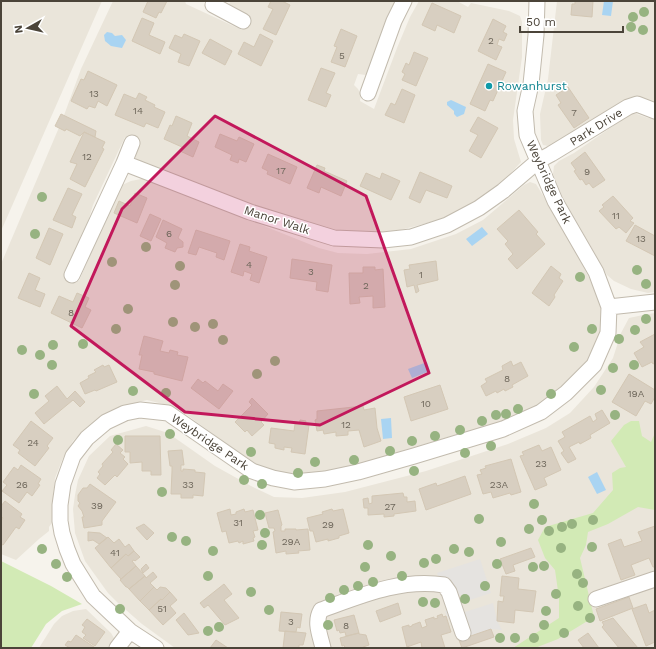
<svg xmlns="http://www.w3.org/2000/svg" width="656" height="649" font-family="'Work Sans',sans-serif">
	<rect width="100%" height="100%" fill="#f6f3ec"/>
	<path fill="#eae5da" d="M1 1H102L1 231Z
		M113 1H185L186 4 242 30 249 16 229 4 231 1H400L371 74 366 75 358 74 354 85 358 89 361 95 360 101 374 109 397 48 410 17 419 1H457L468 7 471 3 509 11 520 16 522 22V57L513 120 514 139 521 162 502 183 475 202 450 217 389 233 329 231 311 226 140 164 136 159 134 150 137 143 125 137 93 205 87 225 64 275 79 281 115 197 122 185 131 181 141 179H146L319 248 338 253 367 254 411 249 456 234 483 220 524 185 530 182 536 184 570 240 592 284 601 305 604 319 602 334 583 369 570 384 519 420 455 435 355 465 298 477 264 469 221 440 183 412 163 404 147 400 131 404 104 415 87 427 73 441 63 458 55 478 53 497 54 520 49 527V531L39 539 16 560 1 554V264L63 118 81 69Z
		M557 1H655V107L646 104 553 147 543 145 541 140 540 114 548 79Z
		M634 113 648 118 655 119V292L648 293 631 289 614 281 607 275 562 196 553 174 554 166 559 161 574 153 629 115Z
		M655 313V648H175L142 624 118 603 108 593 85 561 75 533 73 509 75 495 78 480 89 456 110 436 146 426 168 433 215 466 251 486 274 497 302 498 345 492 426 471 508 444 546 428 570 413 594 387 613 358 621 333 629 318 643 315Z
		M86 609 111 633 120 648H39L54 624 62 616 73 611Z"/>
	<path fill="#d2eab5" d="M631 421H639L642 436 651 442 655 433V510L638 507 608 524 588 532 586 545 580 558 594 617 558 639 535 648H513L559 618V598L555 570 545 558 538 540 545 527 593 513 613 490 612 473 620 468 626 467 611 441 624 425Z
		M1 561 51 586 82 604 62 611 46 624 31 648H1Z"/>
	<path fill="#e5e3e0" d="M480 559 491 593 464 602 462 595 456 596 462 613 493 603 497 621 502 630 491 629 459 640 452 617 448 618 445 611 449 610 437 573Z"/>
	<path fill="#a9d4f2" d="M604 1H613L611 16 602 15Z
		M107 32 112 33 115 36 122 35 126 40 122 48 111 46 105 41 104 35Z
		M451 100 466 107 464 114 457 117 454 114V111L447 105V102Z
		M482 227 488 234 472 246 466 239Z
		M427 362 430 371 412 378 408 369Z
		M391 418 392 438 383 439 381 419Z
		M597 472 606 490 597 494 588 477Z"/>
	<path fill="#d8cfc1" stroke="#d3c7b4" d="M148 1H167L161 13 159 12 156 18 143 12Z
		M271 1H282L290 5 276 35 263 29 273 9 268 7Z
		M575 1H593L592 17 571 15 572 4H575Z
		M432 3 461 16 454 33 437 25 435 31 422 25Z
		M142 18 154 23 149 35 165 42 160 54 132 41Z
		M493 19 506 26 503 32 507 34 504 41 499 39 497 45 502 47 496 60 478 51Z
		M341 29 357 36 345 67 331 62 337 47 334 46Z
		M184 34 200 41 189 66 178 62 181 54 169 48 175 35 182 38Z
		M260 34 273 41 261 66 238 54 244 42 254 47Z
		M210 39 232 51 225 65 202 53Z
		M414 52 428 58 416 86 402 80 405 74 402 72 406 63 409 65Z
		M488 64 506 72 493 101 490 100 485 111 470 104Z
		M321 68 335 73 326 93 331 95 326 107 308 100Z
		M88 71 117 85 107 106 98 101 95 108 89 106 87 109 71 101 81 79 84 80Z
		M568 87 589 118 574 128 558 105 561 103 556 95Z
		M402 89 415 95 404 123 385 115 391 103 395 105Z
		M139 93 147 97 145 100 155 105 154 107 165 112 158 128 146 123 144 127 115 115 124 94 136 99Z
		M61 114 96 131 95 137 84 132 80 136 66 129 65 131 55 126Z
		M176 116 192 123 187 136 199 142 193 157 180 151 182 147 164 139 170 125 172 126Z
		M478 117 498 128 481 158 469 151 478 135 470 131Z
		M84 132 105 142 102 148 104 149 85 187 70 179 77 164 70 162Z
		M220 134 237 141 239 137 254 144 246 162 239 159 238 163 230 160 232 155 215 147Z
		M585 152 605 180 593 188 589 183 586 185 582 179 580 180 574 171 576 170 571 163Z
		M268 154 297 167 290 184 267 174 268 171 262 168Z
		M317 165 325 168 324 171 347 181 341 196 321 187 319 193 307 188Z
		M420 172 452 186 447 198 426 190 420 203 409 198Z
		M366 173 380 179 382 173 400 181 391 200 360 186Z
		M68 188 82 194 72 215 76 217 72 228 53 220Z
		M135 193 147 198 137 223 114 213 119 201 130 206Z
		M613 196 633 218 630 221 634 223 626 233 619 227 616 229 599 211 604 207 602 205Z
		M519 210 538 232 536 234 545 244 517 269 508 259 513 254 505 244 508 241 497 229Z
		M150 214 161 219 151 241 140 236Z
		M163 220 182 229 178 238 183 242V247L177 248 175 252 165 248 167 243 156 237Z
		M635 225 655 236V256L626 241Z
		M49 228 63 234 50 265 36 258Z
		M196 230 230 241 224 260 216 257 217 253 199 247 196 255 188 253Z
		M240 244 250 247 249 251 267 257 259 283 250 280 252 274 244 271 243 276 231 272Z
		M292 259 332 265 328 292 316 290 317 282 290 278Z
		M436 261 438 280 417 285 419 291 416 293 414 285 407 287 404 270 410 269 409 265Z
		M551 266 561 274 559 278 563 281 554 295 555 297 549 306 532 293Z
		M363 267H375V270L383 269 385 307 373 308V296L359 297 360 303 350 304 349 273H363Z
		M29 273 40 278 35 290 45 294 40 307 18 298Z
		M77 293 89 298 85 307 91 310 82 328 51 313 59 296 73 302Z
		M655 334V363L653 364 652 362 642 367 634 353 644 347 640 342Z
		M144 336 163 341 160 351 169 353 170 350 178 352 177 355 188 357 182 381 154 374V372L139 369 142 355H139Z
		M511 361 513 366 521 362 528 376 512 385 513 387 505 391 504 389 497 393 496 391 486 396 481 386 487 382 485 379 503 370 502 366Z
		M103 365 104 367 109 365 117 382 96 391 95 390 85 394 80 383 89 378 88 376 96 372 94 370Z
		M629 374 655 390V397L651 404 645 401 636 416 612 402Z
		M198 379 203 383 205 381 218 391 223 384 233 391 219 409 191 388Z
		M440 385 448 409 411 421 404 397Z
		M57 386 67 399 75 391 85 402 80 407 73 400 44 424 35 413 49 401 45 396Z
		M252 398 268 414 261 422 264 425 252 436 247 430 245 432 235 422 252 405 249 402Z
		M363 406 364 410 375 408 377 428 381 441 364 447 359 430 348 431V435L336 436V432L324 434 323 430 317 431 315 420 317 419V411Z
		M602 410 610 423 590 435 591 438 580 444 579 442 569 447 576 459 568 463 561 453 564 451 558 441 565 437 562 432 590 416 593 422 597 419 595 414Z
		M300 420 306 421 305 425H309L305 454 291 452 292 448 284 447V450L275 448V444L269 443 271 428 294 431 295 424H299Z
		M31 421 53 438 47 446 49 448 35 466 18 453 20 450 13 445Z
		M125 436H160L161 475H151V471H142V462L130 463V452H125Z
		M116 444 123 450 120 453 125 457 123 459 128 464 117 477 115 475 105 485 97 478 100 474 98 472 103 466 102 464 113 452 111 450Z
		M539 445 542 451 551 447 561 470 544 478 547 485 535 490 520 456 524 455 522 452Z
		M182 450 184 465H181V471H183V469L195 470V472L205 473 203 496 193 495V498H181V494H171L172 471V466H170L168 451Z
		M511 459 521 492 511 495 510 493 493 498 491 492 483 494 477 475 482 474 480 470 486 468 485 466Z
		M21 465 41 479 38 484 40 485 32 496 27 492 19 503 2 491 7 485 3 482 14 467 18 470Z
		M465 476 471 494 426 510 419 489 436 483 437 486Z
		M90 484 116 502 102 521V525L84 528 82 517H84L82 511 78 506 80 503 78 501V495L83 488H87Z
		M403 493 404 497H407V502L415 501 416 511 394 514V516L384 517V514L368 515V508H364L363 499 368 498 369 504 372 503V496Z
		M5 501 22 514 20 517 25 520 19 529 16 527 3 545 1 544V521L3 518 1 516V506Z
		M230 509 231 515 236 514V512L244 509 245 512 253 510 258 530 253 531 255 537 253 538 254 541 243 544V541L239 543 238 541 229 543 226 531 222 532 217 513Z
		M332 509 333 511 343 509 349 533 339 536V538L328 541V539L316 542 313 531H310L307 518 323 514 322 512Z
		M278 510 282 525 281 526V531H285V529H296V530L308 529 310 550 298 551 299 553 286 554V551L276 553 273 532 275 531 274 528H269L265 513Z
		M144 524 154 533 147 540 136 528Z
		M655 526V567H653L649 558 631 565 635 575 621 580 608 544 621 539 624 547 642 541 638 532Z
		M88 532 100 533 107 538 99 544 93 540 88 541Z
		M108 537 114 543 119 539 125 547 129 544 134 551 128 556 126 554 111 568 95 548Z
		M531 548 535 557 513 565 515 571 506 574 500 559Z
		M134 551 140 557 135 561 134 560 132 561 136 566 121 579 111 568 126 554 128 556Z
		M146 564 149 568 143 573 141 569Z
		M136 566 145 576 129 589 127 587H126L120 580Z
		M153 572 157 577 150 583 154 587 140 601 129 589 145 576 146 578Z
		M502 576 519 578 518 589 536 591 533 612 515 610 514 623 497 621 498 601 503 602 504 596H500Z
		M224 584 232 594 224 600 239 618 225 625 208 605 204 608 200 603Z
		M154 587 157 590 160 587 166 588 170 592 162 600 161 599 149 610 140 601Z
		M170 592 177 600 170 606 176 613 163 625 149 610 161 599 162 600Z
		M629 597 633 608 600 621 596 609Z
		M398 603 401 614 380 622 376 611Z
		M646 604 649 613 655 610V642L646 646 632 609Z
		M281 612 302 614 300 628 297 627 296 632 279 631Z
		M184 613 199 633 188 635 176 620Z
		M442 614 443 617 446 616 451 632 441 635 445 648H422L421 642 407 647 402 627 409 625V627L412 626V625L420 622 422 628 427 626 425 620 434 617V619L438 618 437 616Z
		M354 615 359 633 346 636 345 632 340 633 339 630 337 631 334 620Z
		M613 618 638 648H619L602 627 604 625 602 622Z
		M87 619 105 632 95 646 83 638 86 635 82 632 85 627 82 625Z
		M491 629 494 637 462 648 459 640Z
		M285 631 306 633 303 645H299V648H283Z
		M359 633V634L366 635 369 645 363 647V648H345L344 645 342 646 340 638Z
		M588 633 599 648H584L578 640Z
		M76 635 94 647 93 648H70L65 645 68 641 71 642Z
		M216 640 228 648H210Z"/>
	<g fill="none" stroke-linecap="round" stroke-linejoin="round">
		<defs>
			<path id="minor" d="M216 1 213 5 243 21
				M368 93 394 21 404 1
				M124 163 132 143
				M72 275 124 163 250 212 334 238 383 240 411 237 447 225 479 208 503 191 538 161 551 154 628 107 637 104 655 111
				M609 307 655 302
				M596 599 655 579
				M117 648 130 631
				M156 648 130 631 93 596 73 564 67 549 62 533 60 521V505L63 484 73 456 87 438 106 422 125 413 140 410 168 413 252 471 273 478 294 482 325 479 358 472 414 456 503 429 541 412 566 393 594 365 608 333 609 307 596 272 555 201 527 135 525 111 531 84 536 35 537 1
				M323 648C320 635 314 622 321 610 360 596 401 578 444 585L449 592 463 633"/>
		</defs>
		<use href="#minor" stroke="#c2bbae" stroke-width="17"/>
		<use href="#minor" stroke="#fff" stroke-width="15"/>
	</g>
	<g fill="#97b381">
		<circle cx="644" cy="12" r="5"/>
		<circle cx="633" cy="17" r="5"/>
		<circle cx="631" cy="27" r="5"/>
		<circle cx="643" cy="30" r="5"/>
		<circle cx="42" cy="197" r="5"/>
		<circle cx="35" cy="234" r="5"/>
		<circle cx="146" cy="247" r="5"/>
		<circle cx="112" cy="262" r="5"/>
		<circle cx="180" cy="266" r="5"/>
		<circle cx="637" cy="270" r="5"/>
		<circle cx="580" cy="277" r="5"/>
		<circle cx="646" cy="284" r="5"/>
		<circle cx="175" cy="285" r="5"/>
		<circle cx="128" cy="309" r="5"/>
		<circle cx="646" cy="319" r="5"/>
		<circle cx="173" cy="322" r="5"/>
		<circle cx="213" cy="324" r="5"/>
		<circle cx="195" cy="327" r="5"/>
		<circle cx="116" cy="329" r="5"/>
		<circle cx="592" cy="329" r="5"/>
		<circle cx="635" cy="330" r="5"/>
		<circle cx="619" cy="339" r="5"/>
		<circle cx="223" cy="340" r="5"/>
		<circle cx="83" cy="344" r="5"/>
		<circle cx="53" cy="345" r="5"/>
		<circle cx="574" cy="347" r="5"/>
		<circle cx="22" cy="350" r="5"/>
		<circle cx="40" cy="355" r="5"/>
		<circle cx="275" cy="361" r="5"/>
		<circle cx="52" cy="365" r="5"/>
		<circle cx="634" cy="365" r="5"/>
		<circle cx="613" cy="368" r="5"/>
		<circle cx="257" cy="374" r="5"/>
		<circle cx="601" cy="390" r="5"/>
		<circle cx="133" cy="391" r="5"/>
		<circle cx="166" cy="393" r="5"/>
		<circle cx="34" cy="394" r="5"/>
		<circle cx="551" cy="394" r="5"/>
		<circle cx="518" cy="409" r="5"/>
		<circle cx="506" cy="414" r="5"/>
		<circle cx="496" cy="415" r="5"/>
		<circle cx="615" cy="415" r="5"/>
		<circle cx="482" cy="421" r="5"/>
		<circle cx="460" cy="430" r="5"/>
		<circle cx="170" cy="434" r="5"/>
		<circle cx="435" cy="436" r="5"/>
		<circle cx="118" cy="440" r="5"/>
		<circle cx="412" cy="441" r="5"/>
		<circle cx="491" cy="446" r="5"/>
		<circle cx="390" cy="451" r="5"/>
		<circle cx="251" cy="452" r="5"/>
		<circle cx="465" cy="453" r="5"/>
		<circle cx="354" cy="460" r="5"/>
		<circle cx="315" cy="462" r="5"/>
		<circle cx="414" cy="471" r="5"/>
		<circle cx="298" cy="473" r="5"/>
		<circle cx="244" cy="480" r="5"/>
		<circle cx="262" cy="484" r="5"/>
		<circle cx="162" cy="492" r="5"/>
		<circle cx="534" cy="504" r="5"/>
		<circle cx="260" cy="515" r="5"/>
		<circle cx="479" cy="519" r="5"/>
		<circle cx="542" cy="520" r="5"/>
		<circle cx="593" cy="520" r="5"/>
		<circle cx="572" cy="524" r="5"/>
		<circle cx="562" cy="527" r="5"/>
		<circle cx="529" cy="529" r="5"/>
		<circle cx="549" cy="531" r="5"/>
		<circle cx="265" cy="533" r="5"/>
		<circle cx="172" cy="537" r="5"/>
		<circle cx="186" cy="541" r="5"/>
		<circle cx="501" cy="542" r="5"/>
		<circle cx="262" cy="545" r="5"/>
		<circle cx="368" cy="545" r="5"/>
		<circle cx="592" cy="547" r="5"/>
		<circle cx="561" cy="548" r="5"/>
		<circle cx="42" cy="549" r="5"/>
		<circle cx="454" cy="549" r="5"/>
		<circle cx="213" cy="551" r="5"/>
		<circle cx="469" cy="552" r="5"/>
		<circle cx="391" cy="556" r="5"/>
		<circle cx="436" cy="559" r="5"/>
		<circle cx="424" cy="563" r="5"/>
		<circle cx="56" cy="564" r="5"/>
		<circle cx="497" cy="564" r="5"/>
		<circle cx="544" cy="566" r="5"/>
		<circle cx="365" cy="567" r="5"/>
		<circle cx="533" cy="567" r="5"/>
		<circle cx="577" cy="574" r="5"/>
		<circle cx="208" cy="576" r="5"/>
		<circle cx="402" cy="576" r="5"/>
		<circle cx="67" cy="577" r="5"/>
		<circle cx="373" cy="582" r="5"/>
		<circle cx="583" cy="583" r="5"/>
		<circle cx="358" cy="586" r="5"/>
		<circle cx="485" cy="586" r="5"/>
		<circle cx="344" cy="590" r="5"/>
		<circle cx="251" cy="592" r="5"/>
		<circle cx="556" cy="594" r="5"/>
		<circle cx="330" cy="598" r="5"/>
		<circle cx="465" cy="599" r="5"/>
		<circle cx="423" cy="602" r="5"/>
		<circle cx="435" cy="603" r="5"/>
		<circle cx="578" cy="606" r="5"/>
		<circle cx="120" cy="609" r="5"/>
		<circle cx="269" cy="610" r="5"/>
		<circle cx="546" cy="611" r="5"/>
		<circle cx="590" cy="618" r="5"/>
		<circle cx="328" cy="625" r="5"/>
		<circle cx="544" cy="625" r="5"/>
		<circle cx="219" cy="627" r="5"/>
		<circle cx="208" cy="631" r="5"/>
		<circle cx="564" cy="633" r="5"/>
		<circle cx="500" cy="638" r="5"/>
		<circle cx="515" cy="638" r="5"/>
		<circle cx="534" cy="638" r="5"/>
	</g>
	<path fill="#c2185b" fill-opacity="0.2" stroke="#c2185b" stroke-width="3" stroke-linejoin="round" d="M215 116 366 196 429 373 320 425 185 412 71 326 122 209Z"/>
	<circle fill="#0f9aa8" stroke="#fff" stroke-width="1.5" cx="489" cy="86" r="4"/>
	<g text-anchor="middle" stroke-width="3" stroke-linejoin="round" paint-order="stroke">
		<g font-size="10" fill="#6e675b">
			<text x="491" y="44">2</text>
			<text x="342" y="59">5</text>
			<text x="94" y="97">13</text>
			<text x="138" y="114">14</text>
			<text x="574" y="116">7</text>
			<text x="87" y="160">12</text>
			<text x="281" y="174">17</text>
			<text x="587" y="175">9</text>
			<text x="616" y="219">11</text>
			<text x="169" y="237">6</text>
			<text x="641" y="242">13</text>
			<text x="249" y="268">4</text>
			<text x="311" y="275">3</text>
			<text x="421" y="278">1</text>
			<text x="366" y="289">2</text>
			<text x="71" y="316">8</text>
			<text x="507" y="382">8</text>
			<text x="636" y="397">19A</text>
			<text x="426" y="407">10</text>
			<text x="346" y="428">12</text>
			<text x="33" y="446">24</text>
			<text x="541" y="467">23</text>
			<text x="22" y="488">26</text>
			<text x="188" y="488">33</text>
			<text x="499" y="488">23A</text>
			<text x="97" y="509">39</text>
			<text x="390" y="510">27</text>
			<text x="238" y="526">31</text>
			<text x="328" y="528">29</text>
			<text x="291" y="545">29A</text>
			<text x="115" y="556">41</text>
			<text x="162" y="612">51</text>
			<text x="291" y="625">3</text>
			<text x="346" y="629">8</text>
		</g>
		<g font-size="12" fill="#0d838f" stroke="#fff" text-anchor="start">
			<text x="497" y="90">Rowanhurst</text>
		</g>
		<g font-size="12" fill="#4b4439" stroke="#fff">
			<text transform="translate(596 127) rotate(-32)" y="4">Park Drive</text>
			<text transform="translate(549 182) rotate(65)" y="4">Weybridge Park</text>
			<text transform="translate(277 220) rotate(18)" y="4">Manor Walk</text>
			<text transform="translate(210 442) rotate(34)" y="4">Weybridge Park</text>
		</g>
	</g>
	<rect width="656" height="649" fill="none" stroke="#4b4439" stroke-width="4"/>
	<g transform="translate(28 28) rotate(262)" stroke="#ffffff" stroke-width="3" paint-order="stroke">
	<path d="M0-3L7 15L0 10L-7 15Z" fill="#4b4439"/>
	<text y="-6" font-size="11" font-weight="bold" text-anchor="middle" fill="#4b4439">N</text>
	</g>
	<path d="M520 26v6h103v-6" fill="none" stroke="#4b4439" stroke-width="2"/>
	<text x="526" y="26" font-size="12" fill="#4b4439" stroke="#ffffff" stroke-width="3" paint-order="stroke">50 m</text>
</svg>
